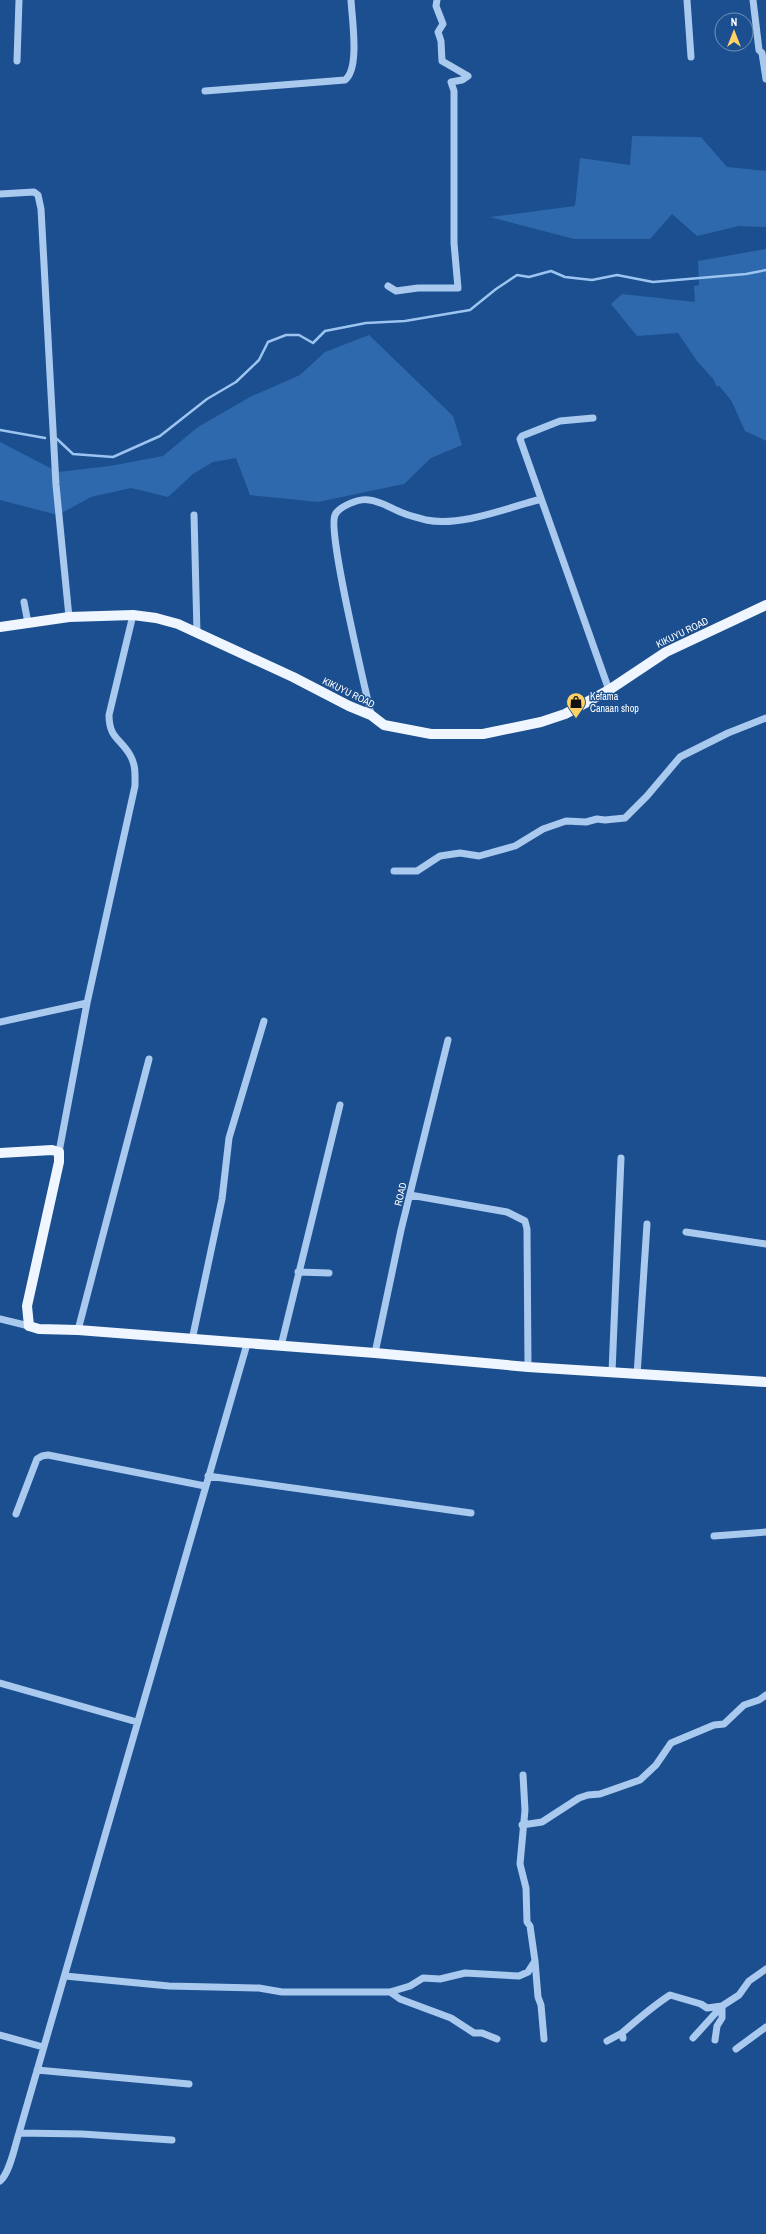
<svg xmlns="http://www.w3.org/2000/svg" width="766" height="2234" font-family="'Archivo Narrow',sans-serif">
	<rect width="100%" height="100%" fill="#1b4f8f"/>
	<path fill="#2e69ad" d="M632 136 701 137 727 167 766 171V227L739 226 697 236 672 214 650 239H574L490 217 575 206 580 158 630 165Z
		M766 249V441L745 431 731 400 719 386H716L714 380 697 361 678 333 637 336 611 304 622 294 695 302 694 286 699 285 698 261Z
		M369 335 453 416 462 445 431 458 404 484 318 502 250 495 236 458 213 462 193 474 168 497 131 488 91 497 58 515 0 500V442L58 472 110 466 163 456 198 427 250 397 300 375 325 352Z"/>
	<g fill="none" stroke-linecap="round" stroke-linejoin="round">
		<path stroke="#9cc4f0" stroke-width="2.5" d="M0 430 45 438
			M57 439 73 454 113 457 160 436 207 399 236 382 259 360 268 342 286 335H299L313 343 325 331 366 323 405 321 470 310 496 289 517 275 529 277 551 271 565 277 592 280 617 275 653 282 746 274 766 270"/>
		<path stroke="#a9c9ee" stroke-width="7" d="M687 0 691 57
			M753 0 759 50 762 53 766 79
			M17 61 19 0
			M205 91 345 80C360 69 352 19 351 0
			M0 194 34 192 38 195 41 209 56 485 69 617
			M388 286 396 291 418 288H458L454 243V91L451 82 462 80 468 76 442 61 441 41 438 32 443 24 436 6 437 0
			M593 418 560 421 522 436 520 439 609 690
			M194 515 197 633
			M24 602 28 623
			M371 715C365 686 327 532 335 515 339 506 360 498 369 500 381 501 392 509 403 513 410 516 419 518 426 520 461 527 507 508 541 499
			M394 871H417L440 856 460 853 479 856 515 846 543 829 566 821 586 822 597 819 605 820 625 818 647 796 680 757 728 733 766 718
			M0 1022 87 1003
			M59 1152 87 1003 135 786C135 775 136 765 130 755 120 738 109 738 109 715L133 615
			M410 1195 507 1212 525 1221 527 1229 528 1367
			M686 1232 766 1244
			M298 1272 329 1273
			M0 1319 29 1326
			M78 1330 149 1059
			M192 1340 222 1199 229 1138 264 1021
			M281 1346 340 1105
			M375 1353 401 1230 448 1040
			M612 1372 621 1158
			M637 1375 647 1224
			M208 1476 471 1513
			M16 1514 37 1459 42 1456 48 1455 205 1486
			M714 1536 766 1532
			M0 1683 137 1722
			M522 1825 542 1822 579 1798 588 1795 600 1794 640 1780 656 1765 671 1743 714 1725 724 1724 744 1705 759 1700 766 1695
			M535 1961 538 1997 541 2005 544 2039
			M65 1976 169 1986 259 1988 282 1992H390L410 1986 423 1978 440 1979 465 1973 519 1976 528 1972 535 1961 530 1926 527 1922 526 1888 520 1864 525 1810 523 1775
			M390 1992 400 1999 451 2018 474 2033H482L497 2039
			M0 2035 43 2047
			M623 2038 622 2033C638 2019 653 2006 670 1995L701 2004 707 2008 722 2006
			M693 2038 722 2006
			M715 2040 717 2026 722 2018V2006L739 1995 749 1981 766 1969
			M607 2041 622 2033
			M736 2049 766 2027
			M37 2070 189 2084
			M19 2133 82 2134 172 2140
			M0 2181C10 2173 15 2145 19 2133L247 1344"/>
		<path stroke="#f0f6ff" stroke-width="10" d="M0 627 69 617 133 615 156 618 178 624 293 677 349 706 371 715 384 725 431 734H483L541 722 565 714 609 690 666 652 766 605
			M0 1153 52 1150 59 1152V1162L27 1306 29 1326 39 1329 78 1330 375 1353 528 1367 766 1382"/>
	</g>
	<defs>
		<symbol id="shop-pin" viewBox="-11 -11 22 30"><path d="M0 17L-7.5 6A9.5 9.5 0 1 1 7.5 6Z" fill="#ffd166" stroke="#1b4f8f"/><path d="M-5-2.5h2.3a2.7 3.5 0 0 1 5.4 0H5L5.5 6h-11ZM-1.5-2.5h3a1.5 2.3 0 0 0-3 0Z" fill="#111"/></symbol>
	</defs>
	<g fill-rule="evenodd">
		<use href="#shop-pin" x="565" y="691" width="22" height="30"/>
	</g>
	<g text-anchor="middle" stroke-width="3" stroke-linejoin="round" paint-order="stroke">
		<g font-size="10" fill="#fff" stroke="#1b4f8f">
			<text transform="translate(682 632) rotate(-26)" y="4">KIKUYU ROAD</text>
			<text transform="translate(349 692) rotate(26)" y="4">KIKUYU ROAD</text>
			<text transform="translate(400 1194) rotate(-76)" y="4">ROAD</text>
		</g>
		<g font-size="10" fill="#fff" stroke="#1b4f8f" text-anchor="start">
			<text x="590" y="700">Kefama<tspan x="590" dy="12">Canaan shop</tspan></text>
		</g>
	</g>
	<g transform="translate(734 32)"><circle r="19" fill="#1b4f8f" stroke="#7695bc"/>
	<path d="M0-3L7 15L0 10L-7 15Z" fill="#ffd166"/>
	<text y="-6" font-size="11" font-weight="bold" text-anchor="middle" fill="#ffffff">N</text>
	</g>
</svg>
